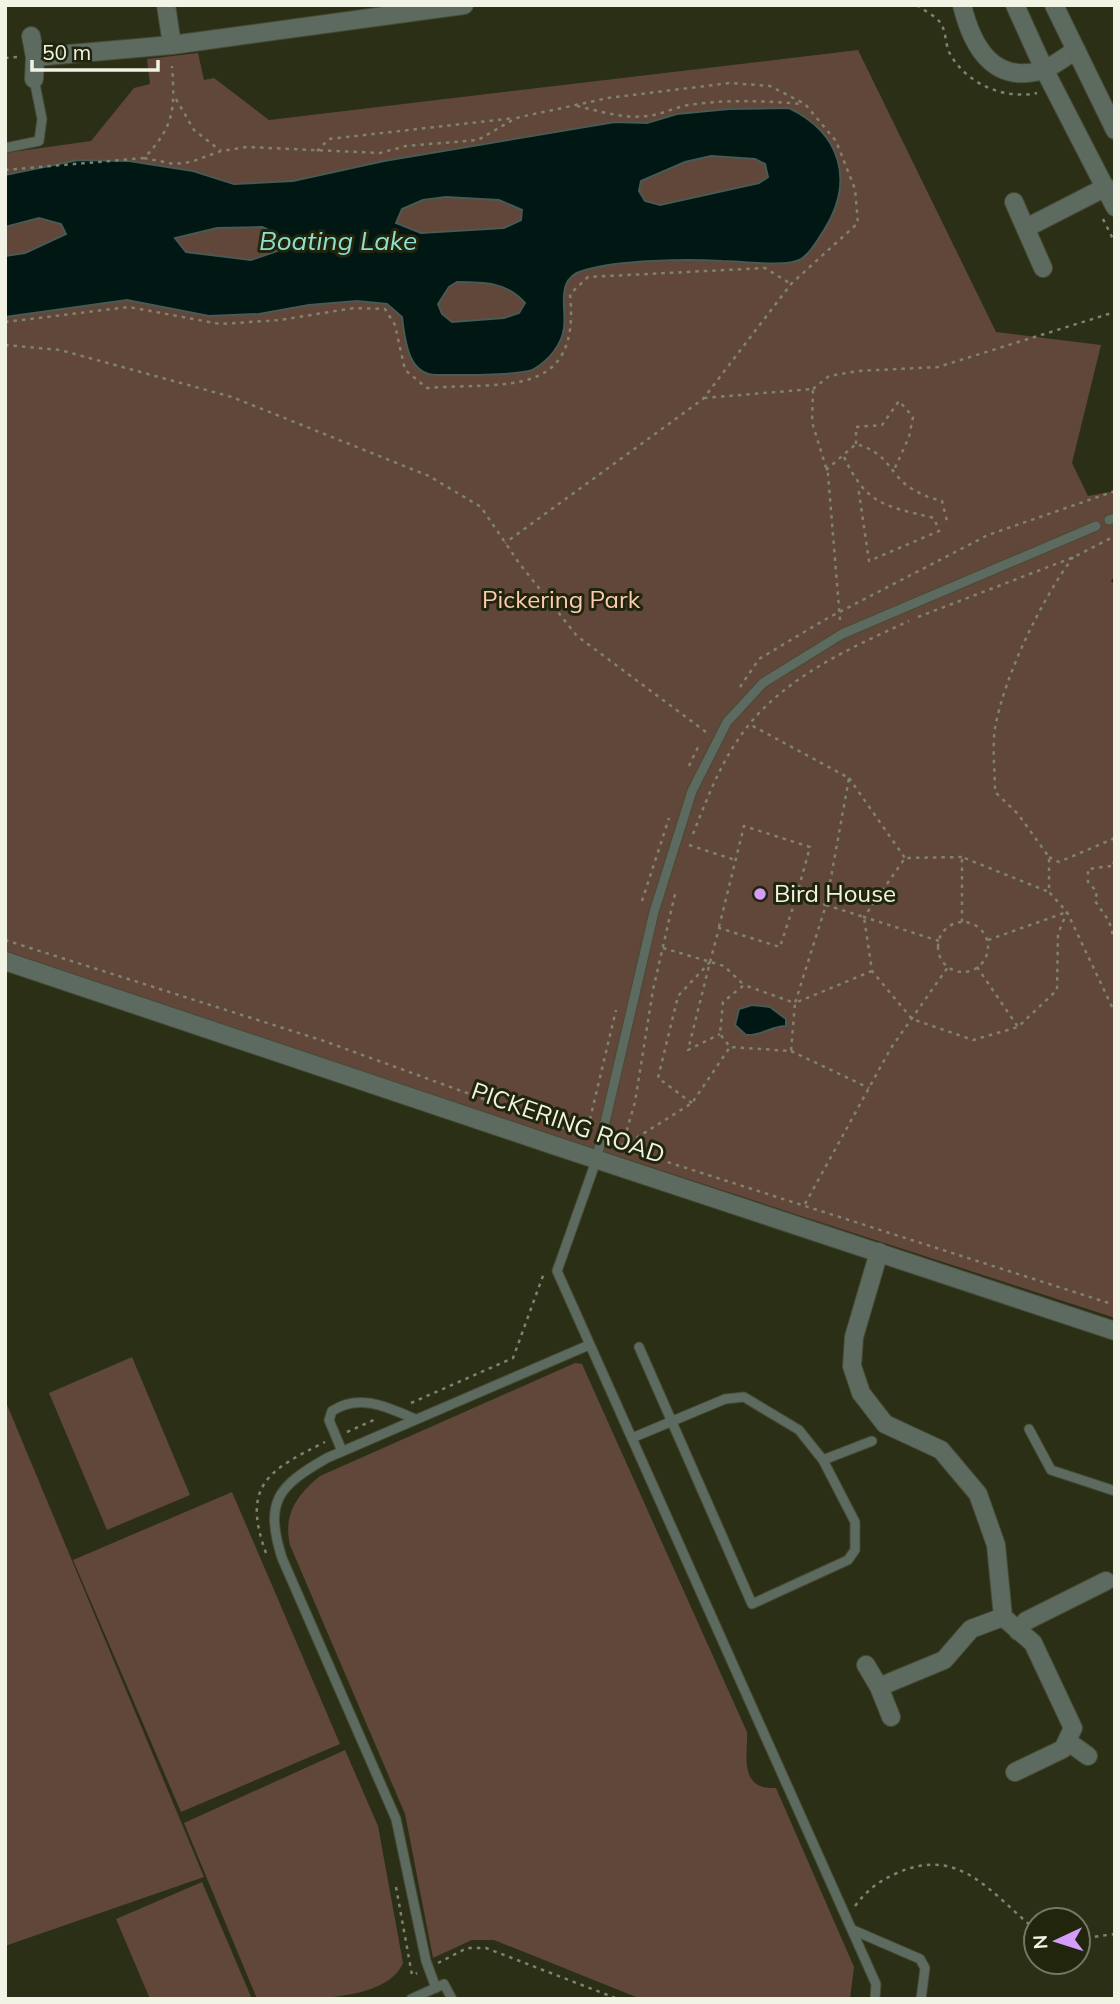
<svg xmlns="http://www.w3.org/2000/svg" width="1120" height="2004" font-family="Mulish,sans-serif">
	<rect width="100%" height="100%" fill="#2b2f16"/>
	<path fill="#604739" d="M858 50 996 332 1101 345 1072 463 1088 496 1115 491V575L1111 581 1115 585V1318L5 957V153L91 141 134 88 150 84 147 59 198 53 204 80 214 78 269 120Z
		M132 1357 190 1495 107 1530 49 1393Z
		M575 1363 582 1364 747 1732C748 1755 738 1790 776 1788L854 1967 850 1999H641L494 1940H472L433 1958 405 1814 290 1545C283 1514 297 1495 320 1476Z
		M5 1400 204 1877 5 1946Z
		M232 1492 340 1744 181 1812 73 1560Z
		M345 1750 378 1826 403 1963C386 2004 295 1999 257 1999L184 1823Z
		M202 1882 252 1999H150L116 1919Z"/>
	<path fill="#011714" stroke="#495953" stroke-width="2" fill-rule="evenodd" d="M789 108C841 133 855 181 824 230 818 239 811 253 801 259 785 268 741 261 722 261 685 259 619 260 585 270 554 278 567 306 564 328 562 345 549 360 534 369 522 376 457 375 439 375 408 377 405 341 402 317L387 304 357 301 309 305 259 314 209 316 127 300 5 317V256L25 253 66 234 61 224 39 218 5 227V175L78 160 129 161 193 171 234 184 293 181 384 161 615 122 647 123 677 114 729 109ZM711 156 755 159 765 164 768 177 759 183 660 205 645 201 639 191 641 181 685 162ZM446 197 499 200 522 210 521 220 504 228 421 233 396 223 402 209 423 200ZM262 227 277 234V251L251 260 186 252 175 238 217 228ZM457 282C484 282 507 282 525 303L519 313 504 318 452 322 442 314 438 304 449 287Z
		M752 1005 770 1007 786 1019V1026C771 1026 762 1036 746 1035L735 1025 739 1009Z"/>
	<g fill="none" stroke-linecap="round" stroke-linejoin="round">
		<defs>
			<path id="service" d="M5 148 39 141 42 119 34 79
				M1109 520 1115 518
				M1029 1429 1051 1470 1115 1491
				M632 1438 725 1399 744 1397 799 1430 823 1460 855 1522V1550L848 1560 752 1604 639 1347
				M342 1451 329 1420 332 1411C359 1393 387 1407 415 1419
				M823 1460 872 1441
				M853 1930 920 1959 925 1968 921 1999
				M436 1988 426 1961 396 1819 282 1558C264 1501 278 1486 327 1458L589 1345
				M411 1999 444 1984 452 1999
				M875 1999 876 1984 557 1271 596 1161 654 912 692 791 727 722 763 683 842 634 1096 526"/>
			<path id="minor" d="M166 5 172 45
				M962 5C972 46 993 85 1043 70 1054 66 1066 56 1076 50
				M31 36 35 57 34 79
				M35 57 172 45 464 5
				M1014 202 1043 268
				M1026 228 1106 187
				M879 1252 854 1337 852 1366 861 1393 885 1424 941 1450 978 1494 996 1545 1003 1617 1033 1643 1073 1728 1063 1749 1015 1772
				M1018 1631 1026 1621 1106 1581
				M866 1665 879 1687 891 1717
				M879 1687 944 1660 971 1629 1003 1617
				M1067 1741 1088 1756"/>
			<path id="tertiary" d="M1015 5 1044 69 1115 207
				M1054 5 1115 130
				M5 961C375 1084 744 1211 1115 1331"/>
		</defs>
		<use href="#service" stroke="#474b33" stroke-width="11"/>
		<use href="#minor" stroke="#474b33" stroke-width="20"/>
		<use href="#tertiary" stroke="#474b33" stroke-width="20"/>
		<path stroke="#7f836e" stroke-width="2.5" stroke-dasharray="3.5 5" stroke-linecap="butt" d="M917 5C923 10 934 15 939 21 946 28 945 43 949 52 965 83 1003 100 1037 93
			M5 58 18 57
			M176 99 194 130 221 151
			M577 106C599 111 624 119 647 116 661 115 675 107 689 105 727 99 764 101 802 104
			M317 151 329 139 515 118
			M144 158 174 164 191 162 221 151 247 147 380 153 406 146 478 140 516 118 608 98 730 83 770 86 805 104 836 141 855 189 858 223 791 284 703 399 505 543
			M5 170 144 158C175 126 175 108 172 66
			M1103 219 1115 243
			M5 322 129 307 220 324 280 320 354 308 385 309 395 325 405 370 427 388C504 382 581 400 570 294L588 277 765 268 791 284
			M5 345 60 350 232 397 429 476 481 507 519 563 577 636 706 732
			M813 389 829 376 858 371 938 367 1115 312
			M704 398 813 389 812 422 828 474 840 620
			M856 444V427L882 425 899 401 913 417 909 437 894 470
			M844 457C867 506 886 506 934 518L939 531 869 561 858 486
			M826 470 856 444C880 451 884 460 898 477 909 490 926 497 942 501L948 525
			M1073 557C1041 601 1005 674 995 728 992 748 995 772 995 792L1018 814 1049 857V892L1067 912 1115 1013
			M918 617 1074 557 1115 536
			M740 687 759 659 826 619 988 535 1115 491
			M689 766 698 747
			M849 778 905 858
			M693 834C706 801 719 767 739 738 778 680 848 649 909 621
			M689 845 735 860
			M1049 857 1059 862 1115 838
			M1115 861 1111 866 1115 867
			M1111 866 1088 869V882L1097 892 1095 901 1109 921 1115 943
			M642 901 669 818
			M962 922V857L1049 892
			M938 947a25 25 0 1 1 50 0a25 25 0 1 1-50 0Z
			M719 927 744 826 810 847 796 898
			M5 940 324 1041 588 1137
			M988 940 1067 912
			M939 941 864 917 905 858 962 857
			M663 948 724 966 744 985
			M710 962 719 928 780 947 796 898 826 905 849 778 751 725
			M977 967 1018 1027
			M872 971 795 1003 791 1051 730 1047 720 1034 723 1002 744 985 795 1003 826 905 864 917 872 971 912 1019 973 1040 1018 1027 1057 990 1058 934 1067 912
			M791 1051 869 1088
			M692 1103 658 1078 678 996 710 962 688 1050 720 1034
			M586 1136 616 1010
			M611 1144 1115 1305
			M622 1147 635 1102 653 990 675 894
			M622 1147 692 1103 730 1047
			M805 1204 891 1048 948 967
			M411 1403 513 1358 544 1273
			M347 1432 376 1419
			M266 1553C241 1485 269 1470 325 1442
			M396 1887 412 1975 417 1973
			M855 1906C867 1890 879 1881 897 1873 961 1845 991 1894 1036 1930
			M1078 1939 1115 1934
			M438 1963 467 1948H486L618 1999"/>
		<use href="#service" stroke="#5d6a5f" stroke-width="9"/>
		<use href="#minor" stroke="#5d6a5f" stroke-width="18"/>
		<use href="#tertiary" stroke="#5d6a5f" stroke-width="18"/>
	</g>
	<circle fill="#d49cfb" stroke="#21250c" stroke-width="2.5" cx="760" cy="894" r="7"/>
	<g text-anchor="middle" stroke-width="6" stroke-linejoin="round" paint-order="stroke">
		<g font-size="24" fill="#fccbb1" stroke="#21250c">
			<text x="561" y="608">Pickering Park</text>
		</g>
		<g font-size="24" fill="#f1f4e5" stroke="#21250c" text-anchor="start">
			<text x="774" y="902">Bird House</text>
		</g>
		<g font-size="24" fill="#f1f4e5" stroke="#21250c">
			<text transform="translate(568 1123) rotate(19)" y="8">PICKERING ROAD</text>
		</g>
		<g font-size="26" font-style="italic" fill="#8fdfd1" stroke="#21250c">
			<text x="338" y="250">Boating Lake</text>
		</g>
	</g>
	<rect width="1120" height="2004" fill="none" stroke="#f1f4e5" stroke-width="14"/>
	<g transform="translate(1057 1941) rotate(266)"><circle r="33" fill="#21250c" stroke="#747863" stroke-width="2"/>
	<path d="M0-5L12 26L0 18L-12 26Z" fill="#d49cfb"/>
	<text y="-10" font-size="19" font-weight="bold" text-anchor="middle" fill="#f1f4e5">N</text>
	</g>
	<path d="M32 60v10h126v-10" fill="none" stroke="#f1f4e5" stroke-width="3.5"/>
	<text x="42" y="60" font-size="21" fill="#f1f4e5" stroke="#21250c" stroke-width="5" paint-order="stroke">50 m</text>
</svg>
